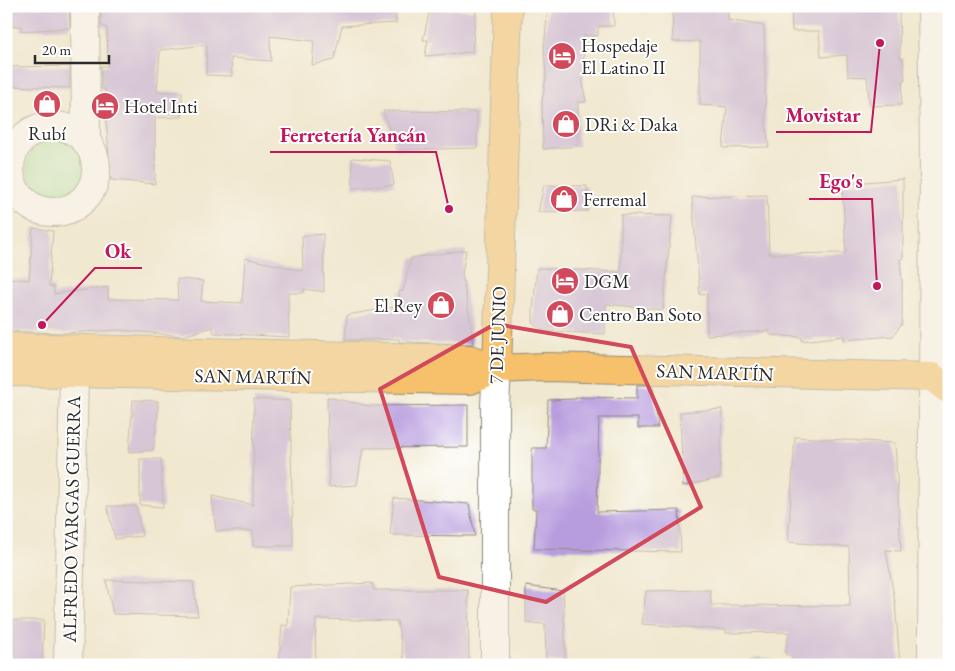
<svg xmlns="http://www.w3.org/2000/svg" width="955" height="671" font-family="'EB Garamond',serif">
	<rect width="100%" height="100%" fill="#fff"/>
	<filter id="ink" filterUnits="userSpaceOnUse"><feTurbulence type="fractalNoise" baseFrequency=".02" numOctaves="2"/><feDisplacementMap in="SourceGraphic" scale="10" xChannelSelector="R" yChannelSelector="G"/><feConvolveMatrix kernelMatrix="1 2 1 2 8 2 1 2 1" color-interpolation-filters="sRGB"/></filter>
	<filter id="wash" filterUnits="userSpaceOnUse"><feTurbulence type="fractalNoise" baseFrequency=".0096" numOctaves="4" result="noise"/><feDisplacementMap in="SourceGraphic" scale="20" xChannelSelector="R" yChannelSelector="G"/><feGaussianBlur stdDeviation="1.12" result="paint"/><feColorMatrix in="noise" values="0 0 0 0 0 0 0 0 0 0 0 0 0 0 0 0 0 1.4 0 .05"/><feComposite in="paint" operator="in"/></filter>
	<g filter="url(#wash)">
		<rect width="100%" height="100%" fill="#f0e8cf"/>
		<path fill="#9adc92" stroke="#62845e" d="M27 168a30 30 0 1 1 60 0a30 30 0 1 1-60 0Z"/>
		<path fill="#70beea" stroke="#4e748a" d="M759 658 773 660 779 665H746L751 660Z"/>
		<g id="blocks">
			<path fill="#b89dde" d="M6 6H69L70 28 21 31V26L6 27Z
				M101 6 396 7V23L342 26 334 60 312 65 314 41 270 36 271 61 231 58 232 76 206 75 207 45 160 50 157 92H182V117L155 118V184L111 180 106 119H104L105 89H101V66H108L107 28 101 26Z
				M548 6H613L614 26H598V36L584 35 583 84 586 102H578V146L543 149 542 102 546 77 544 49Z
				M672 6H728V20L764 26 766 125 769 147 723 148 727 107 700 105V41L673 42Z
				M791 6H899L900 58H903L905 81 903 80 901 105 870 106 867 77 848 76 847 55 821 57 819 31H792Z
				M430 9 476 10 472 52 425 56 428 40H423Z
				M70 66V88L6 86V67Z
				M383 111 477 112V148L397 150Z
				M352 158 390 161 394 185 353 188Z
				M903 179V259H900L902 283V324L893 336 844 340V336L802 341V337L770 335V331L707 335V294L700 295 692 197 767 195 769 254 846 253 842 184Z
				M544 185 587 186 588 211 538 212Z
				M621 215 672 216 663 310 606 304 605 334 544 331 533 323V310L537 268 621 272Z
				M33 228 53 231 49 286 54 287V294L108 287V299L178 300 177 279 203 281 201 301 242 303 245 258 303 271 302 236 323 234 324 292 304 289V293H288L289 337 214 333 212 327 183 336 120 330 64 333 6 331V278L29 280Z
				M466 250 462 275 470 318 473 344 399 342V339L345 340 347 315 400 306 399 291H403L411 258Z
				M637 385H653L658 428H638V418H599L597 512 679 510 681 552 534 549 536 509H532V448H546L548 400 575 399V397L637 398Z
				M327 397 369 406 468 405V447L363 448 357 485 329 487Z
				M254 399 290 401 293 546H253V531H216L212 496 253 505Z
				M133 400 158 401V413L153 450 129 452Z
				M722 409 720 478 683 486 680 412Z
				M795 437 895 443 901 551 886 550 895 602 900 665H791L792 656 785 654 789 632 726 633V630L642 624 646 591 710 590 711 605 850 606 849 547 788 542Z
				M140 459H161L163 507 140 505Z
				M394 498 469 504 475 536 390 535Z
				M107 506H136L142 536 115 539Z
				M106 580 193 582 198 616 113 614Z
				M372 583 374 590H468L469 665H405L397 621 316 619 315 665H279L282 625 288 626 290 587Z
				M526 586 563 591 566 662 546 661 545 624 526 623Z
				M6 620H44L42 665H6Z"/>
		</g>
	</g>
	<g filter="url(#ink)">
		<use href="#blocks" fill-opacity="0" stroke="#8e8a7d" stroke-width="1"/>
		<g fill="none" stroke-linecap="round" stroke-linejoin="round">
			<defs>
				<path id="minor" d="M85 6 86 140
					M10 169a43 43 0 1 1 86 0a43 43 0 1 1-86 0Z
					M68 665 74 373 73 349
					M495 665V405L497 369
					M932 665 934 151 932 6"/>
				<path id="major" d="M6 347 470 359 497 369
					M497 369 508 6
					M6 372 470 380 497 369 546 367 932 377 949 390"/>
			</defs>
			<use href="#minor" stroke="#8e8a7d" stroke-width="30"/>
			<use href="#major" stroke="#8e8a7d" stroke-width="30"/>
			<use href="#minor" stroke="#fff" stroke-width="28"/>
			<use href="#major" stroke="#f7c06b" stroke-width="28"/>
		</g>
	</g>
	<path d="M0 0H955V671H0ZM495 324 631 347 701 507 546 602 439 577 380 389Z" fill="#f0e8cf" fill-opacity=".55" fill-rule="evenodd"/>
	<path fill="none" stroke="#d1495b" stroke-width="4" stroke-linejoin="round" d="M495 324 631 347 701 507 546 602 439 577 380 389Z"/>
	<defs>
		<symbol id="hotel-disc" viewBox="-11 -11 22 22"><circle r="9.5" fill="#d1495b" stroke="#fff"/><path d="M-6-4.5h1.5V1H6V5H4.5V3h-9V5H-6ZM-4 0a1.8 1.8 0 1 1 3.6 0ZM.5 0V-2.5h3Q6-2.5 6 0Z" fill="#fff"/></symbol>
		<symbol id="shop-disc" viewBox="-11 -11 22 22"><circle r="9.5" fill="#d1495b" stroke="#fff"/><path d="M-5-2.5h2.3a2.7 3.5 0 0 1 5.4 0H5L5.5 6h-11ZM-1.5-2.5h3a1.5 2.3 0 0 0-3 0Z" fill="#fff"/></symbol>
	</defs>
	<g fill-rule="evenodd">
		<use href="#hotel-disc" x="546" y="40" width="32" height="32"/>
		<use href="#shop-disc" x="31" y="88" width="32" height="32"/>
		<use href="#hotel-disc" x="89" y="90" width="32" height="32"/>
		<use href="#shop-disc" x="550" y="108" width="32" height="32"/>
		<use href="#shop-disc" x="548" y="183" width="32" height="32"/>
		<use href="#hotel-disc" x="549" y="265" width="32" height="32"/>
		<use href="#shop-disc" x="425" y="289" width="32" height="32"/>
		<use href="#shop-disc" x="544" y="298" width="32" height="32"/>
	</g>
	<g text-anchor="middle" stroke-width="4" stroke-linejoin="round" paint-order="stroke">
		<g font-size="19" fill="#2b2b2b" stroke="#fff" text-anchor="start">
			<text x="581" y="52">Hospedaje<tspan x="581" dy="22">El Latino II</tspan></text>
			<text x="124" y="113">Hotel Inti</text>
			<text x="585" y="131">DRi &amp; Daka</text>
			<text x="47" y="140" text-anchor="middle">Rubí</text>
			<text x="583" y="206">Ferremal</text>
			<text x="584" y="288">DGM</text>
			<text x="422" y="312" text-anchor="end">El Rey</text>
			<text x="579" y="321">Centro Ban Soto</text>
		</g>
		<g font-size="19" fill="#2b2b2b" stroke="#fff">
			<text transform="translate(497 335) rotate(-88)" y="7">7 DE JUNIO</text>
			<text transform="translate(715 372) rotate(2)" y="7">SAN MARTÍN</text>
			<text transform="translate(253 376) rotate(1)" y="7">SAN MARTÍN</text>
			<text transform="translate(71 519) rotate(-89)" y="7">ALFREDO VARGAS GUERRA</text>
		</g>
	</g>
	<path fill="none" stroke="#c2185b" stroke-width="2" d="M880 43L871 132H776M449 209L436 152H270M877 286L872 199H809M42 325L95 268H142"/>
	<g fill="#c2185b" stroke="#fff" stroke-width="2">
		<circle cx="880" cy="43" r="5"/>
		<circle cx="449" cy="209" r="5"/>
		<circle cx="877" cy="286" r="5"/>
		<circle cx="42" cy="325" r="5"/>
	</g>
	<g font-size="20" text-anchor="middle" font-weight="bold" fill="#c2185b" stroke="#fff" stroke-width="4" stroke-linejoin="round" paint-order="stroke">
		<text x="823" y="122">Movistar</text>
		<text x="353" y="142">Ferretería Yancán</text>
		<text x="841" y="188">Ego's</text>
		<text x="118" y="258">Ok</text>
	</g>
	<rect width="955" height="671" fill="none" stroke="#fff" stroke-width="25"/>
	<path d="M35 55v8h74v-8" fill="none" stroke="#2b2b2b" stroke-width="2.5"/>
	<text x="42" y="55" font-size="15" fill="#2b2b2b" stroke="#ffffff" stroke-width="4" paint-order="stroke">20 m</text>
</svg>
